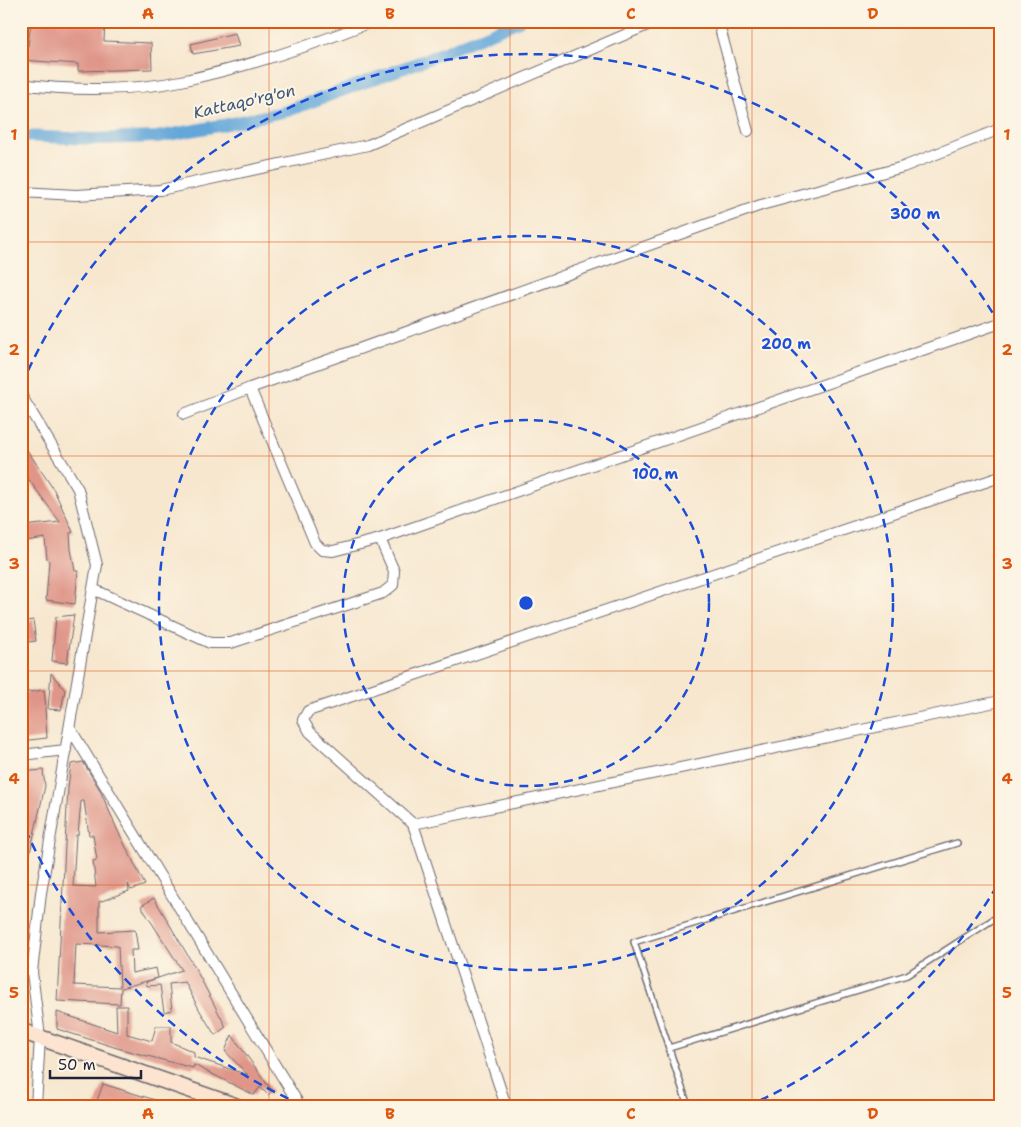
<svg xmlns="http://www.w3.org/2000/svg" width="1021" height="1127" font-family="'Shantell Sans',sans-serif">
	<rect width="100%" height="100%" fill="#fcf5e5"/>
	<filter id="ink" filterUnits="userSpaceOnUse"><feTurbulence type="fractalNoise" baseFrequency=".02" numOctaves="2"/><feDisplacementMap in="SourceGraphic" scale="10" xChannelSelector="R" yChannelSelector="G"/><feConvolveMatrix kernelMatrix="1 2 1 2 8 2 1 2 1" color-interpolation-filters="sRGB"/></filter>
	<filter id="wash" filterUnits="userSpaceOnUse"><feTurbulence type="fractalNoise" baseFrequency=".0096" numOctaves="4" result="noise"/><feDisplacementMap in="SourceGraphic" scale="20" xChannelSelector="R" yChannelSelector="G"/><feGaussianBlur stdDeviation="1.12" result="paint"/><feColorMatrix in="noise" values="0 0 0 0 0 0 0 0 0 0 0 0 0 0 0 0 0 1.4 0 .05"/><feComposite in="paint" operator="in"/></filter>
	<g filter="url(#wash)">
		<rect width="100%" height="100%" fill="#f7e7cf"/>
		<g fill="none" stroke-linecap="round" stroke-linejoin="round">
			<path stroke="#64a7d9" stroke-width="12" d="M21 136 93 139 157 137 223 125 287 111 425 60 519 21"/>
		</g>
		<g id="blocks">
			<path fill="#df9689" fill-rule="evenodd" d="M31 21H105L104 41 151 43 152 69 78 71V64L21 60V45L28 46Z
				M235 33 239 46 193 54 191 44Z
				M21 441 54 490 73 532 70 533 71 549 75 571H78L75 604 46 600 49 561 47 559 45 538 26 541 23 526 60 522 21 469Z
				M74 615 67 663 52 661 56 617Z
				M33 620 36 641 21 643V622Z
				M51 673 65 690 61 710 48 709Z
				M44 690 46 708H45L47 738 21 741V693Z
				M83 762 100 790 117 829 145 885 131 890 128 884 129 891 99 902V932L135 930 138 950H131L132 973 156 968 158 978 121 988 120 1004 57 1001 68 787 71 764ZM81 801H84L89 835H93L97 860 93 861 96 887 73 886 76 835H78ZM76 944 118 946 120 987 74 985Z
				M43 770 45 786 25 875H21V808L24 791H21V772Z
				M154 898 194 966 226 1027 215 1035 200 1011 185 982 169 984 172 1010 164 1012 160 985 147 986 146 982 182 970 141 906Z
				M116 1006H127V1034L152 1041 156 1026H171V1042L194 1052V1057L248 1075 225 1051 232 1035 272 1091 268 1095 260 1087 254 1095 194 1065 193 1068 117 1048 57 1029V1012L117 1032Z
				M103 1084 165 1103V1106H95Z"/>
		</g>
	</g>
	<g filter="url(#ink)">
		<use href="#blocks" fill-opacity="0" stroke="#6d676f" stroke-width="1"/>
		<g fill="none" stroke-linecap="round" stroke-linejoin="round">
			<defs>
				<path id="lane" d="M669 1048 907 975 1000 915
					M688 1106 634 942 957 843"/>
				<path id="street" d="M718 21 748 131
					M21 84C69 91 133 91 181 81 246 67 311 46 373 21
					M21 192 76 195 160 190 368 145 657 21
					M250 388 315 543 322 550 333 551 380 539 1000 323
					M21 395 78 489 97 565 41 893 32 972 40 1037 36 1106
					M184 414 250 388 761 205 903 167 1000 129
					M93 589 210 643H231L383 593 393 585 394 571 380 539
					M70 728 300 1106
					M21 755 66 750
					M413 824 1000 701
					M506 1106 413 824 310 732 303 720 308 711 1000 477"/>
				<path id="secondary" d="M21 1031 236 1106"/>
			</defs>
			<use href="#lane" stroke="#6d676f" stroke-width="8"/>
			<use href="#street" stroke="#6d676f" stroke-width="12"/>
			<use href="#secondary" stroke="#6d676f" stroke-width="18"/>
			<use href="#lane" stroke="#fff" stroke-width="5"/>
			<use href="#street" stroke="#fff" stroke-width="10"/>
			<use href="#secondary" stroke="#fde4d0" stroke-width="15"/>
		</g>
	</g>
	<path fill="none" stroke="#de560e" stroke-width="1" stroke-opacity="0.55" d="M269 21V1106M510 21V1106M752 21V1106M21 242H1000M21 456H1000M21 671H1000M21 885H1000"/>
	<g fill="none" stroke="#1d4ed8" stroke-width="2.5" stroke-dasharray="9 6">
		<circle cx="526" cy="603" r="183"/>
		<circle cx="526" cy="603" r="367"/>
		<path d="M997 886A550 550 0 0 1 750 1105M302 1105A550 550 0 0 1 22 822M22 384A550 550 0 0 1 997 320"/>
	</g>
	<g text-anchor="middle" stroke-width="4" stroke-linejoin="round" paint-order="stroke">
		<g font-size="16" font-style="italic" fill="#3c577a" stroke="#fcf5e5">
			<text transform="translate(244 101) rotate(-13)" y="6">Kattaqo'rg'on</text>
		</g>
	</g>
	<circle cx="526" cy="603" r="8" fill="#1d4ed8" stroke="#fcf5e5" stroke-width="2.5"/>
	<g font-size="15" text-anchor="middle" font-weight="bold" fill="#1d4ed8" stroke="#fcf5e5" stroke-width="4" stroke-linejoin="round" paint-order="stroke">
		<text x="915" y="219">300 m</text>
		<text x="786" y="349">200 m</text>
		<text x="655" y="479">100 m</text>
	</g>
	<rect width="1021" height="1127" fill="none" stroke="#fcf5e5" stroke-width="55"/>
	<path d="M50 1070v8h91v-8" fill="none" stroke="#22223b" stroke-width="2.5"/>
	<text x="58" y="1070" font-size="15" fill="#22223b" stroke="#fcf5e5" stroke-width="4" paint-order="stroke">50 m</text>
	<rect x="28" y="28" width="966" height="1072" fill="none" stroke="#de560e" stroke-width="2"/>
	<g font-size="16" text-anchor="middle" font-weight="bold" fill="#de560e">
		<text x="148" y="19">A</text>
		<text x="390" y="19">B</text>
		<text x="631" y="19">C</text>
		<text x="873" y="19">D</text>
		<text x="14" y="140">1</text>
		<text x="1007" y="140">1</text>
		<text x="14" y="355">2</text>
		<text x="1007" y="355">2</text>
		<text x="14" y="569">3</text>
		<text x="1007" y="569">3</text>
		<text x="14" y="784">4</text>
		<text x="1007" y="784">4</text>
		<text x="14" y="998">5</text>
		<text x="1007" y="998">5</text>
		<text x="148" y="1119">A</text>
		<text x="390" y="1119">B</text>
		<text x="631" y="1119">C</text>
		<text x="873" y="1119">D</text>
	</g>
</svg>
